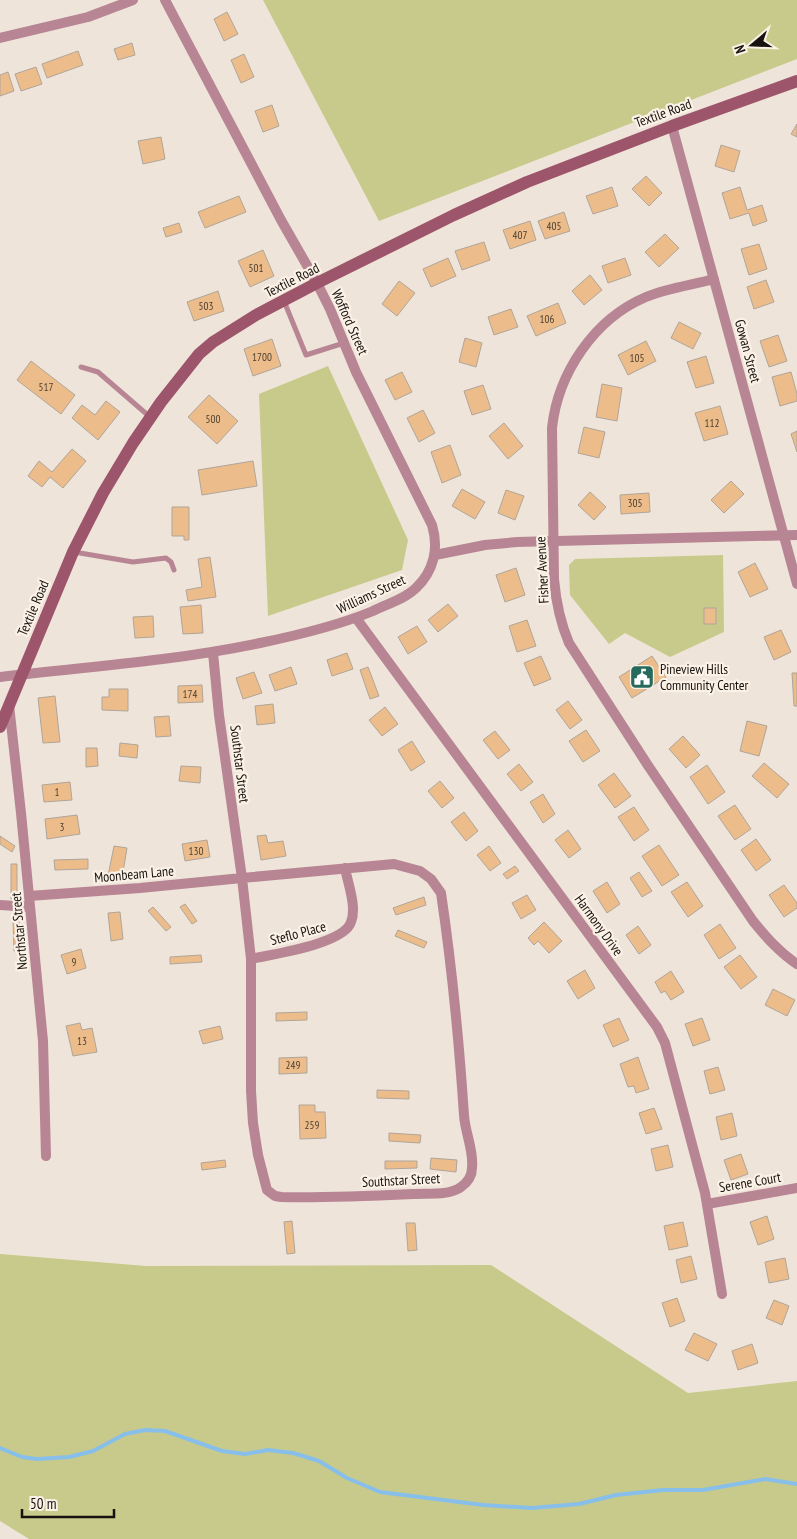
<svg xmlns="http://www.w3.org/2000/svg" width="797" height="1539" font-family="'PT Sans Narrow',sans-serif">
	<rect width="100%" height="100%" fill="#efe4d9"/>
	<path fill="#c7ca8a" d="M263 0H797V59L379 221Z
		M328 366 408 540 402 570 268 616 259 394Z
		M723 555 724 632 670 657 625 633 609 644 570 595 569 565 575 559Z
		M0 1254 146 1266 491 1265 688 1393 797 1381V1539H29L0 1521Z"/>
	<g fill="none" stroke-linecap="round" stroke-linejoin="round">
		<path stroke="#87bfea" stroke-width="4" d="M0 1448 22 1457 37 1459 69 1457 93 1451 125 1434 145 1430 165 1431 222 1451 245 1454 268 1450 293 1453 319 1461 347 1478 380 1492 483 1505 532 1508 579 1504 616 1495 663 1490H703L765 1479 797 1484"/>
	</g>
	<path fill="#ecbd8b" stroke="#afa59a" d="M227 12 238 34 224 41 214 19Z
		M132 43 135 55 118 60 114 49Z
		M78 51 83 65 47 78 42 64Z
		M244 54 254 77 241 83 231 60Z
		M36 67 42 84 21 91 15 74Z
		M8 72 14 91 0 96V75Z
		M272 105 279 126 263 132 255 111Z
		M797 124V137L791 134Z
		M161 137 165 159 143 164 138 141Z
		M721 145 740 151 734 172 715 166Z
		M646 176 662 193 649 206 632 189Z
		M612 187 618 206 593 214 586 196Z
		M740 187 747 210 762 205 767 221 753 226 749 213 730 219 722 193Z
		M239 196 246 212 205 228 198 212Z
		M564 212 570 231 545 239 538 221Z
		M530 221 536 240 510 249 503 230Z
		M179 223 182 232 166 237 163 228Z
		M665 234 679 248 659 267 645 252Z
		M484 242 490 260 462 270 455 251Z
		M759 244 767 269 749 275 741 249Z
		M263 250 274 276 250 287 238 261Z
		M448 258 456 276 431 287 423 269Z
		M625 258 631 275 608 283 602 266Z
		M590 275 602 290 584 305 572 291Z
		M766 280 774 302 754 309 747 287Z
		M399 281 415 293 397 316 382 304Z
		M218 291 224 311 194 321 187 302Z
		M558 303 566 323 536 336 527 316Z
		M511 309 518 327 494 335 488 317Z
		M679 322 701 333 693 349 671 338Z
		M778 335 787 361 769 367 760 341Z
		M465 338 482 343 476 367 459 362Z
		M272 339 281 366 253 376 244 349Z
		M646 341 656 361 628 375 618 355Z
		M706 356 714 383 696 388 687 362Z
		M31 361 75 395 61 414 17 380Z
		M402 372 412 392 395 400 385 380Z
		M791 372 797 394V401L780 406 772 377Z
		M602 384 622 388 617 421 596 417Z
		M483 385 491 409 472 415 464 391Z
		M209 395 238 421 217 444 188 417Z
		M106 401 120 412 98 440 72 418 82 405 95 415Z
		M720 406 728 434 704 441 695 413Z
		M423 410 435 433 419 442 407 418Z
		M504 423 523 446 508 459 489 436Z
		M584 427 605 432 599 458 578 453Z
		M797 431V452L791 434Z
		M450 445 461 475 442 483 431 452Z
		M72 449 86 461 63 488 50 477 42 487 28 476 39 461 52 472Z
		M253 461 257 486 202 495 198 470Z
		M731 481 744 494 724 513 711 500Z
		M462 489 485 502 475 519 452 506Z
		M506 490 524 496 515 520 498 513Z
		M590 492 606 507 594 520 578 505Z
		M649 493 650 512 621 514 620 495Z
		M172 507H189V540H184V536H172Z
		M210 557 216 597 188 601 186 590 202 587 198 559Z
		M755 563 768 589 750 597 738 572Z
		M516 568 525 595 505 602 496 575Z
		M448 604 458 616 438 632 428 620Z
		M201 605 203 633 183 634 180 607Z
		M704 608H716V624H704Z
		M153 616 154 637 135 638 133 617Z
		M527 620 536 646 517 652 509 626Z
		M417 626 427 642 408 654 398 637Z
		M781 630 791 652 774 660 764 637Z
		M347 653 353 669 332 676 327 660Z
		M541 656 551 679 534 686 524 663Z
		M652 656 666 677 632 698 619 677Z
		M291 667 297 684 275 691 269 675Z
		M368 667 379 696 370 699 360 670Z
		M254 672 262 693 243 699 236 678Z
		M792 673H797V706H794Z
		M202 685 203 702 178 703V686Z
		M109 689H128V711L102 710V697H109Z
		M55 696 60 742 43 743 38 698Z
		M568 701 582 720 570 729 556 710Z
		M273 704 275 723 257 725 255 706Z
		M385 707 398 724 382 736 369 720Z
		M169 716 171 736 156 737 154 717Z
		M747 721 767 726 759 756 740 751Z
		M586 730 600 751 583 762 569 741Z
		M495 731 510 750 498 759 483 740Z
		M683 736 700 755 686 768 669 749Z
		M412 741 425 762 411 771 398 750Z
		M120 743 138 745 137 758 119 756Z
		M86 748H97L98 766 86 767Z
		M764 763 789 784 777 798 752 776Z
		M519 764 533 782 521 791 507 774Z
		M707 765 725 792 708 804 690 777Z
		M181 766 201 767 200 783 179 781Z
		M614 773 631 796 615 808 598 785Z
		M440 781 454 798 442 808 428 791Z
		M70 782 72 800 44 802 42 785Z
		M543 794 555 814 543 823 530 802Z
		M735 805 751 829 735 840 718 816Z
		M634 807 649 830 634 841 618 817Z
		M464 812 478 831 466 841 451 822Z
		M77 815 80 834 47 839 45 819Z
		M568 830 581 849 569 858 555 840Z
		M266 835 268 843 283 841 286 856 261 860 257 836Z
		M0 836 15 846 12 852 0 844Z
		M756 839 771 860 756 871 741 850Z
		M207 840 210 857 185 861 182 844Z
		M659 845 679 875 662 886 642 856Z
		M114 846 127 848 122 878 108 876Z
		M489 846 501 863 490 871 477 855Z
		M88 859V869L55 870 54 860Z
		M11 864H17V898L11 899Z
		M515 866 519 871 507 879 503 874Z
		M639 872 652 891 642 897 630 878Z
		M607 882 620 904 607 913 593 891Z
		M687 882 703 906 688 917 671 892Z
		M784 885 797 903V908L784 917 769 895Z
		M527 895 536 910 521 919 512 903Z
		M424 897 426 905 396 915 393 908Z
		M185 904 197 921 192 924 180 907Z
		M153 907 171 927 166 931 148 911Z
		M120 912 123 939 111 941 108 913Z
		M13 920H19L20 951H14Z
		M544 922 562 941 549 953 538 941 534 945 528 938Z
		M720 924 736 948 719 959 704 935Z
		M638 926 651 945 639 954 626 935Z
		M398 930 427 942 424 948 395 936Z
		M81 949 86 968 67 974 61 955Z
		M201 955 202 962 170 964V957Z
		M740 955 757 977 741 989 724 967Z
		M585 970 595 988 578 999 567 981Z
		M671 971 684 992 671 1000 665 991 661 993 655 982Z
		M773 989 795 1000 787 1016 765 1005Z
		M307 1012V1020L276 1021V1013Z
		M619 1018 629 1040 613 1047 603 1025Z
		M702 1018 710 1040 693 1046 685 1024Z
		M80 1023 82 1030 92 1028 97 1052 73 1056 66 1026Z
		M220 1026 223 1039 203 1044 199 1031Z
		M307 1057V1073L279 1074V1058Z
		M638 1057 649 1089 636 1093 634 1086 628 1087 620 1064Z
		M718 1067 725 1090 710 1094 704 1071Z
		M377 1090 409 1091V1099L377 1098Z
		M299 1105H315V1112H325L326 1138 300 1139Z
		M654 1108 662 1129 646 1134 639 1113Z
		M732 1113 737 1136 721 1140 716 1117Z
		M389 1133 421 1135 420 1143 389 1141Z
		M668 1145 673 1167 656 1171 651 1149Z
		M741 1154 748 1174 731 1180 724 1160Z
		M431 1158 457 1160 456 1172 430 1169Z
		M225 1160 226 1167 202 1170 201 1163Z
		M385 1161H417V1168L385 1169Z
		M767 1216 774 1239 758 1245 750 1222Z
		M292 1221 295 1253 287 1254 284 1222Z
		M683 1222 688 1246 669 1250 664 1226Z
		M406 1223H415L417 1250 408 1251Z
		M691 1256 697 1279 681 1283 676 1260Z
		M785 1258 789 1279 769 1283 765 1262Z
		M677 1298 685 1321 670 1327 662 1303Z
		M774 1300 789 1306 782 1325 766 1318Z
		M694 1333 717 1344 708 1361 685 1350Z
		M752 1344 758 1363 738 1370 732 1351Z"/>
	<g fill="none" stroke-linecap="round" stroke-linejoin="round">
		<path stroke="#b88594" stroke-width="5" d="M284 301 306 355 344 343
			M81 367 98 372 150 417
			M74 552 133 562 166 558 171 562 174 570"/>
		<path stroke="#b88594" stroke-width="10" d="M0 38 88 17 133 0
			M672 126 797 584
			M714 279C692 285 667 288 646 297 594 319 558 373 552 428L554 579C556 602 560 622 569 643L647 764 753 921C766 937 779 952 797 964
			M435 555 485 545 517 542 797 535
			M356 618 657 1027 665 1043 705 1193 722 1294
			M0 677C87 667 174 661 260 643 299 635 337 626 373 611 387 604 405 599 416 588 434 571 439 548 432 525L356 372 330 309 317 283 281 220 165 0
			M9 705 21 813 43 1041 46 1156
			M29 896 140 888 242 878 251 959V1091L253 1123 258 1155 267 1190 275 1196 281 1197C325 1198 369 1196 413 1194 428 1193 449 1196 461 1187 468 1182 472 1175 472 1168 474 1150 465 1133 464 1115 459 1041 452 967 441 893L431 879 420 871 394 864 242 878 219 715 213 653
			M0 905 30 907
			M251 959C273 954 344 944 351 922 357 907 348 884 345 868
			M707 1204 797 1188"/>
		<path stroke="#9d556c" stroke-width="12" d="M0 727 73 552 103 493 133 443 161 402 199 354 213 342 256 315 317 283 454 215 527 182 672 126 797 81"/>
	</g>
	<defs>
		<symbol id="civic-square" viewBox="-11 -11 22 22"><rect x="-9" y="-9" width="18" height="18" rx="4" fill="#256a5d" stroke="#fcf1e6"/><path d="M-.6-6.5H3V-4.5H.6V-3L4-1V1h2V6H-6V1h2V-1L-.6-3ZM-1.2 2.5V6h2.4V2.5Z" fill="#fff"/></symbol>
	</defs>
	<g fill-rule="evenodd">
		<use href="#civic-square" x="628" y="663" width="28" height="28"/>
	</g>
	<g text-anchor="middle" stroke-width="4.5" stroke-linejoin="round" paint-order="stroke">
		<g font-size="11" fill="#4c3e2e">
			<text x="554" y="230">405</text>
			<text x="520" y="239">407</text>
			<text x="256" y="272">501</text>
			<text x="206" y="310">503</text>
			<text x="547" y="323">106</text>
			<text x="262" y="361">1700</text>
			<text x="637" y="362">105</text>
			<text x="46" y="391">517</text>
			<text x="213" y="423">500</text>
			<text x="712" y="427">112</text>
			<text x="635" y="507">305</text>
			<text x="190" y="698">174</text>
			<text x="57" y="796">1</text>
			<text x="62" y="831">3</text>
			<text x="196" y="855">130</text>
			<text x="74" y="966">9</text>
			<text x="82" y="1045">13</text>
			<text x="293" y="1069">249</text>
			<text x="312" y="1129">259</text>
		</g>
		<g font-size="14" fill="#16130f" stroke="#fcf1e6">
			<text transform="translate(663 113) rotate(-20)" y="5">Textile Road</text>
			<text transform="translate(292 280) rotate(-27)" y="5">Textile Road</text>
			<text transform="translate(350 322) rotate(66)" y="5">Wofford Street</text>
			<text transform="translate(748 351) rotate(75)" y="5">Gowan Street</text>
			<text transform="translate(542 570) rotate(-93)" y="5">Fisher Avenue</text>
			<text transform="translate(371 594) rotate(-25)" y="5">Williams Street</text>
			<text transform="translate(33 608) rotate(-67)" y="5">Textile Road</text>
			<text transform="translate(240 764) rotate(83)" y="5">Southstar Street</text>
			<text transform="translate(134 874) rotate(-5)" y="5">Moonbeam Lane</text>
			<text transform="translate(599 925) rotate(54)" y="5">Harmony Drive</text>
			<text transform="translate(19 931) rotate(-95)" y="5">Northstar Street</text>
			<text transform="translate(298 933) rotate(-15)" y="5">Steflo Place</text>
			<text transform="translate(401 1180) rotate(-3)" y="5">Southstar Street</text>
			<text transform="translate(750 1182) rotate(-10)" y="5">Serene Court</text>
		</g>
		<g font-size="14" fill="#16130f" stroke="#fcf1e6" text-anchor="start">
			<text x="660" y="674">Pineview Hills<tspan x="660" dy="16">Community Center</tspan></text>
		</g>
	</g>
	<g transform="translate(752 45) rotate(251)" stroke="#fcf1e6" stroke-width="4" paint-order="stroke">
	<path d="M0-4L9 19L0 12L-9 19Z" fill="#16130f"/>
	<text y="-8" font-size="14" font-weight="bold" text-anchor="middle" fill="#16130f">N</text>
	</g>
	<path d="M22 1509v8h92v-8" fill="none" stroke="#16130f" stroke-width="2.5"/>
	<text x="30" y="1509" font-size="15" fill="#16130f" stroke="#fcf1e6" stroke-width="4" paint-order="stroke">50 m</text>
</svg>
